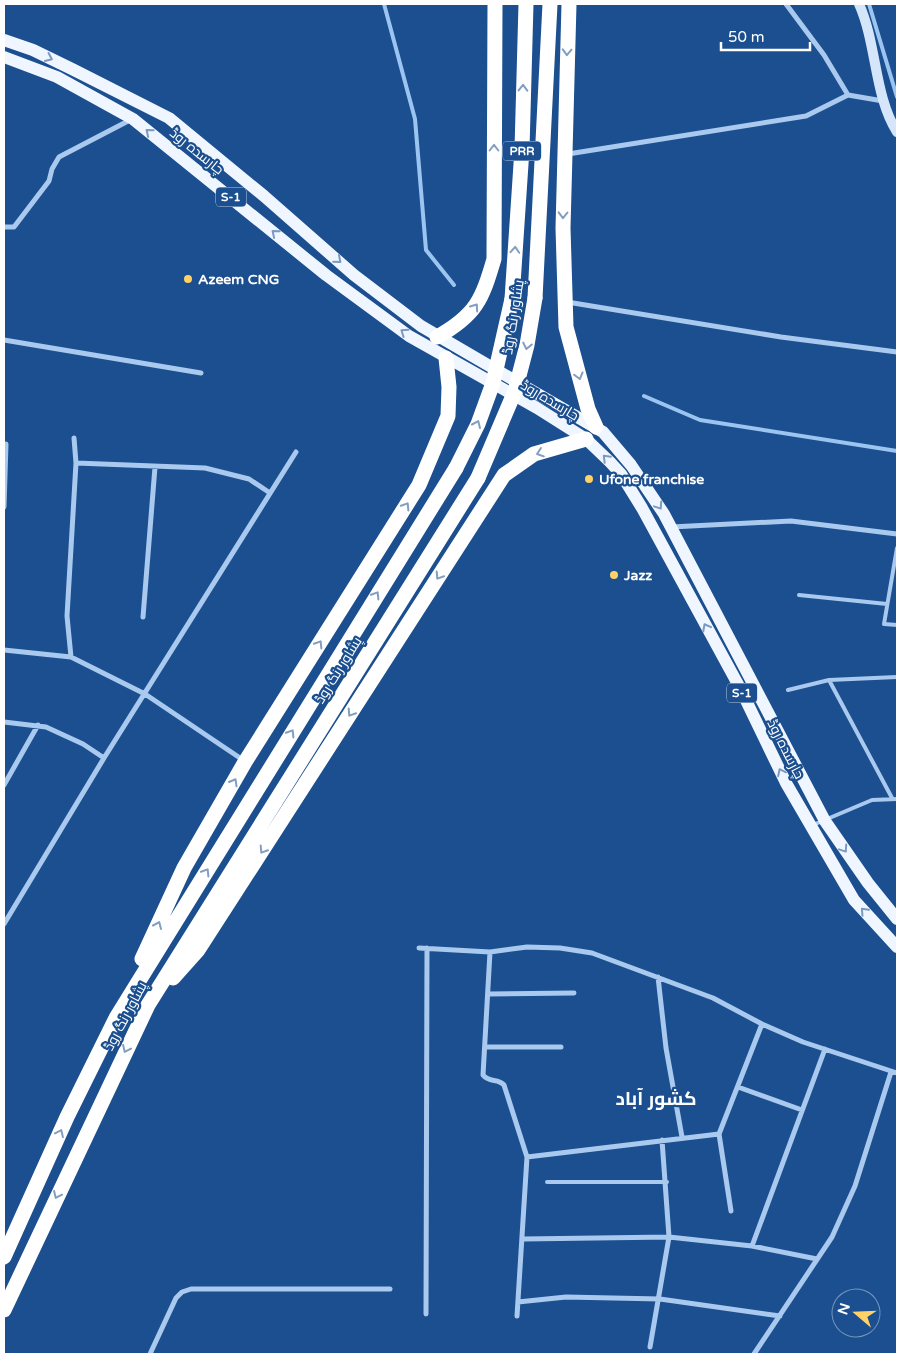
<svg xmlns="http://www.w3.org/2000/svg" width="901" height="1358" font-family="'Varela Round',Cairo,sans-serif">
	<rect width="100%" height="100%" fill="#1b4f8f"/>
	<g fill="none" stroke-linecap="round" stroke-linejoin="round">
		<path stroke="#9cc4f0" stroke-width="4" d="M384 4 415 119 426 250 454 285
			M869 4 897 97
			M644 396 700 420 897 451"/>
		<path stroke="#a9c9ee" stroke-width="4" d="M897 548 884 624 897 625
			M799 595 887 604
			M829 680 892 798
			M788 690 829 680 897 677
			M813 825 872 800 897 799
			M547 1182H667"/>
		<path stroke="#a9c9ee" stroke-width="5" d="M786 4 824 55 848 95
			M568 154 806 116 848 95 883 101
			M4 227H14L49 181 52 169 59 157 132 119
			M567 302 781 337 897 352
			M4 340 201 373
			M76 463 205 468 249 479 270 493
			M4 507 6 444
			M671 527 791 521 897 534
			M143 617 155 467
			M4 650 71 657 145 694 243 760
			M71 657 67 616 76 463 74 438
			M4 722 46 727 83 744 104 758 296 452
			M4 785 38 725
			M4 924 104 758
			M419 948 490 952 527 947 560 948 592 953 713 998 762 1024 803 1042 897 1073
			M490 952 483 1075C489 1083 498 1078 504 1085L527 1157 517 1316
			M658 977 666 1048 682 1137
			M488 994 574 993
			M485 1047H561
			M738 1087 802 1110
			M719 1134 731 1211
			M527 1157 719 1134 762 1024
			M523 1239 669 1237 752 1246 817 1259
			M752 1246 825 1049
			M518 1302 566 1297 660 1299 780 1316
			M426 1314 427 948
			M650 1347 669 1237 662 1140
			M150 1354 176 1298 182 1292 191 1289H390
			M754 1354 832 1237 855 1186 891 1072"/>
		<path stroke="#d6e6fa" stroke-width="10" d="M859 4C877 44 874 96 897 132"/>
		<path stroke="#f0f6ff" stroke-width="12" d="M4 40 33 50 74 70 169 118 264 196 354 275 421 326 603 432 631 465 664 514 825 821 868 883 897 919
			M4 57 57 77 133 119 326 275 409 336 537 408 586 439 610 462 621 474 642 508 740 688 786 783 854 900 897 947"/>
		<path stroke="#fff" stroke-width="15" d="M569 4 563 228 566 327 588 409 596 427
			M535 298 550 4
			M512 299 522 149 526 4
			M437 337C476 315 482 300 494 259L495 4
			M142 959 184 868 245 762 419 485 448 416 449 387 446 358
			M173 978 198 950 504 475 534 454 586 439
			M4 1257 67 1117 116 1018 456 468
			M4 1310 148 1005 478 478"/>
		<path stroke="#fff" stroke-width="15" d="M456 468 478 424 493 383 512 299
			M478 478 515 391 527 345 535 298"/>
	</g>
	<defs><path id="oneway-chevron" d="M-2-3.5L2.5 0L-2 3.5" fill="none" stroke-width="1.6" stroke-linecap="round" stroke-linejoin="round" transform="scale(1.25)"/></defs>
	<g stroke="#829ec1">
		<use href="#oneway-chevron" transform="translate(567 52) rotate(92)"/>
		<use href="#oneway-chevron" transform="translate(523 88) rotate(-89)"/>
		<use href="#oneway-chevron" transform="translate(494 148) rotate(-90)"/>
		<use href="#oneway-chevron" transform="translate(563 215) rotate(91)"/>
		<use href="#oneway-chevron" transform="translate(515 250) rotate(-86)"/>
		<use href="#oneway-chevron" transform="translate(475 307) rotate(-55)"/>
		<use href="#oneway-chevron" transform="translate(527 346) rotate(102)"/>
		<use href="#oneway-chevron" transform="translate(579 376) rotate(75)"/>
		<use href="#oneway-chevron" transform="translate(477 424) rotate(-66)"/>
		<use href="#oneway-chevron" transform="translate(540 453) rotate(161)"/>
		<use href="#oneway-chevron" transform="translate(406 506) rotate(-58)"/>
		<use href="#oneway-chevron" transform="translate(439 576) rotate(123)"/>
		<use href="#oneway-chevron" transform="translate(376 595) rotate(-58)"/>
		<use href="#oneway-chevron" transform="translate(319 644) rotate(-58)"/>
		<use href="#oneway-chevron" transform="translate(351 713) rotate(123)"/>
		<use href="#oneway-chevron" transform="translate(291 733) rotate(-58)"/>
		<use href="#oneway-chevron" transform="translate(234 782) rotate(-60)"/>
		<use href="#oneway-chevron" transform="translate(263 850) rotate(123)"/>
		<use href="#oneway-chevron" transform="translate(206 872) rotate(-58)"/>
		<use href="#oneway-chevron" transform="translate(158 925) rotate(-66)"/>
		<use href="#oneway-chevron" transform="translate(126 1049) rotate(115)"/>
		<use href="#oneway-chevron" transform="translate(60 1133) rotate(-65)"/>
		<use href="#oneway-chevron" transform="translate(57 1195) rotate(115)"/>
	</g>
	<g stroke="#7b9ac1">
		<use href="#oneway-chevron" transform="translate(49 58) rotate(25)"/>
		<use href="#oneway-chevron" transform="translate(149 132) rotate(-141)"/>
		<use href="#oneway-chevron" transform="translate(275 233) rotate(-140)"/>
		<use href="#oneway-chevron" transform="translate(338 260) rotate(41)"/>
		<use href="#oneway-chevron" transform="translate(404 332) rotate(-145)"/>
		<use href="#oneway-chevron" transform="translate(606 458) rotate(-135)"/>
		<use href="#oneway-chevron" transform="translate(659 506) rotate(56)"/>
		<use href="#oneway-chevron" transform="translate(706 627) rotate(-118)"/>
		<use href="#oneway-chevron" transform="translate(781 772) rotate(-116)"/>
		<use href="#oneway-chevron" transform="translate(844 849) rotate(56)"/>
		<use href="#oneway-chevron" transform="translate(864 911) rotate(-133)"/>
	</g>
	<g fill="#ffd166" stroke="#1b4f8f" stroke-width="2">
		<circle cx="188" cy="279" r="5"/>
		<circle cx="589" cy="479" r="5"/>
		<circle cx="614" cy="575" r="5"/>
	</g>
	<g text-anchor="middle" stroke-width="4.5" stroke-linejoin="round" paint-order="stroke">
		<g fill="#1b4f8f" stroke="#bbcadd" stroke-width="1">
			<rect x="503" y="141.5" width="38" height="19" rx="4"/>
			<rect x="216" y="187.5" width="30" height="19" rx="4"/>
			<rect x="727" y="683.5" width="30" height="19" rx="4"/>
		</g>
		<g font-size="12" font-weight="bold" fill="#fff">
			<text x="522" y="155">PRR</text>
			<text x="231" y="201">S-1</text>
			<text x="742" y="697">S-1</text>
		</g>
		<g font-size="14" fill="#fff" stroke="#1b4f8f">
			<text transform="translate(197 151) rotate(39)" y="5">چارسدہ روڈ</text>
			<text transform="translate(513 317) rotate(-81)" y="5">پشاور رنگ روڈ</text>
			<text transform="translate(550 400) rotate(31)" y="5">چارسدہ روڈ</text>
			<text transform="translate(338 670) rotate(-58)" y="5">پشاور رنگ روڈ</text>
			<text transform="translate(786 749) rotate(63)" y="5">چارسدہ روڈ</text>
			<text transform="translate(125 1016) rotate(-62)" y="5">پشاور رنگ روڈ</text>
		</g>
		<g font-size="14" font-weight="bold" fill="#fff" stroke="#1b4f8f" text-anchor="start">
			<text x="198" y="284">Azeem CNG</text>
			<text x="599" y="484">Ufone franchise</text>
			<text x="624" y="580">Jazz</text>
		</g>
		<g font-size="19" font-weight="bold" fill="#fff" stroke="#1b4f8f">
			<text x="656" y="1105">کشور آباد</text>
		</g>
	</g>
	<rect width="901" height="1358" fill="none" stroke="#ffffff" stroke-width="10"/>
	<g transform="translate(856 1313) rotate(289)"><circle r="24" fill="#1b4f8f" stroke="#7695bc"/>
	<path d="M0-4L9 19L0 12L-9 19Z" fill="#ffd166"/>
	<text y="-8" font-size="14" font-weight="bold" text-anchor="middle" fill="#ffffff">N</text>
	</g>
	<path d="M721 42v8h89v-8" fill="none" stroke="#ffffff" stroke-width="2.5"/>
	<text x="728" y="42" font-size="15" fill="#ffffff" stroke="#1b4f8f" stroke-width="4" paint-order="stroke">50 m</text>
</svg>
